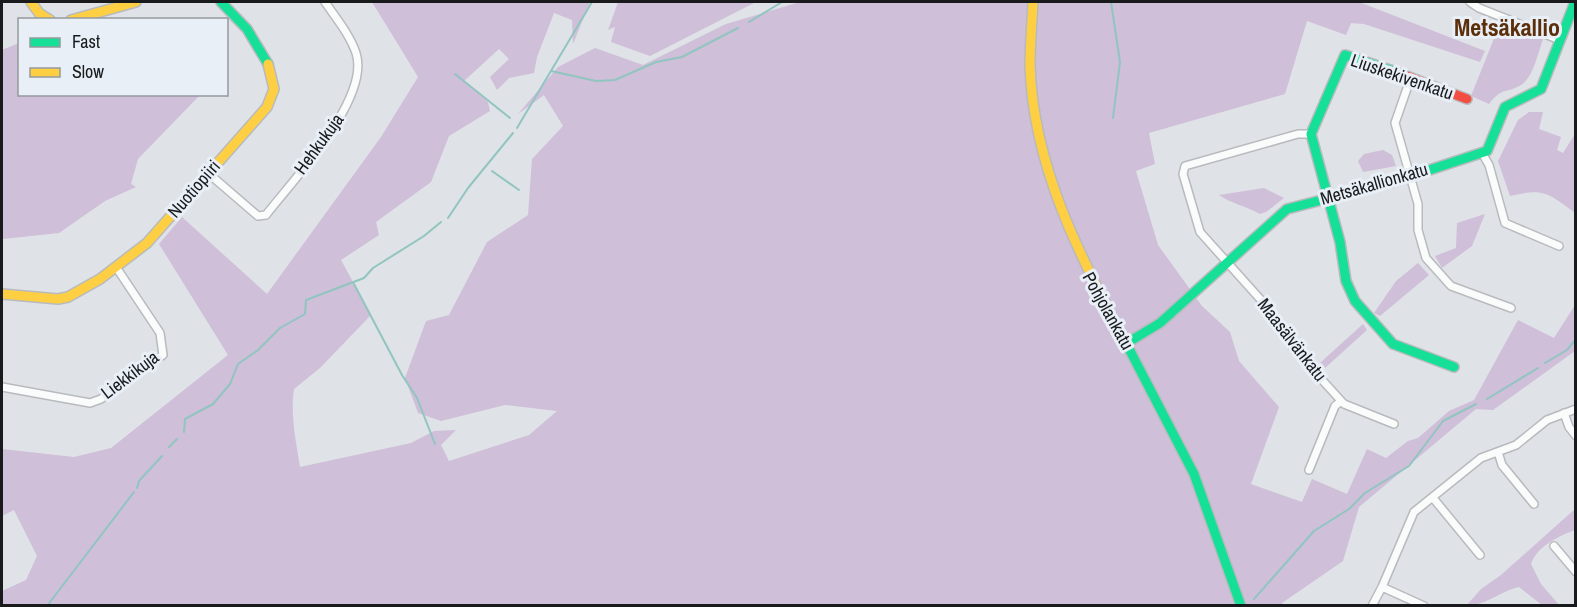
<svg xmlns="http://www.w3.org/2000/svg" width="1577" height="607" font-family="'Archivo Narrow',sans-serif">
	<rect width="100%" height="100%" fill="#dfe2e6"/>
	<path fill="#cfbfd9" d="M372 2H590L573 44 572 20 554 13 537 57 534 73 509 78 497 90 490 77 509 59 499 49 464 81 488 102 490 111 449 136 431 182 376 222 379 235 341 260 371 315 320 368 294 389C290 414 296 442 300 467L411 443 434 431 456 430 441 445 449 461 529 435 557 411 505 405 441 421 418 413 405 378 426 321 449 315 487 242 528 215 532 159 563 126 544 95 518 114 558 67 595 48 643 65 726 24 800 2H1359L1485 51 1480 62 1364 24 1351 23 1346 35 1307 21 1285 94 1149 133 1155 164 1136 171 1158 245 1202 306 1230 332 1239 361 1279 407 1251 484 1302 502 1312 479 1347 494 1367 449 1386 458 1408 441 1418 438 1449 411 1474 400 1518 320 1554 338 1575 305V351L1493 410 1476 409 1359 507 1343 561 1282 603 1283 605H2V591L26 580 37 556 14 510 2 516V449L74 457 111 448 228 355 159 244 182 217 267 294 381 137 418 77Z
		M618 2H756L650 56 611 42 615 27 608 30Z
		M1501 21 1544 37C1538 51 1534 77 1521 85 1505 94 1502 87 1489 104L1471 96Z
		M19 43 20 94 200 95 138 159 131 184 136 187 105 201 59 233 3 239 2 50Z
		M1529 112H1543L1539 129 1561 137 1557 150 1563 153 1575 134V213C1548 193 1544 188 1510 196L1498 161 1518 120Z
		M1383 150 1392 155 1396 166 1363 172 1358 161 1364 154Z
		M1264 188 1284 198 1266 212 1260 214C1246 206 1232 204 1219 195Z
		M1485 214 1472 246 1442 268 1435 256 1456 248 1457 223Z
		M1418 263 1429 275 1380 316 1374 313 1396 281Z
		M1363 324 1367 330 1325 368 1320 363Z
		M1575 509V530C1559 536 1537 546 1531 564L1541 584 1559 605H1542L1519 587C1500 591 1486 606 1467 605L1481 589 1501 575Z"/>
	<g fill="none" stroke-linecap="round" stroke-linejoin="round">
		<path stroke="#91c5c0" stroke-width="2" d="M1111 2 1120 62 1113 118
			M749 22 782 2
			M551 71 596 81 615 80 656 62 682 57 738 28
			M455 74 510 118
			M517 128 592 2
			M492 171 519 190
			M448 218 468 188 513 133
			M354 284 402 375 417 398 435 444
			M1545 363 1567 350 1576 339
			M1487 399 1538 368
			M184 432 185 419 213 404 230 384 238 364 258 350 280 328 305 314 306 300 364 278 373 268 424 236 441 222
			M169 447 177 439
			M137 488 139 481 162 456
			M1254 599 1314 531 1349 509 1365 493 1409 466 1443 421 1476 404
			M47 606 134 492"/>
		<defs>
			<path id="street" d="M1470 2 1479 8 1560 40
				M1411 77 1395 123 1418 204V230L1426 258 1451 286 1511 308
				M1311 134H1298L1185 166 1183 174 1200 232 1269 309 1293 348 1344 404 1394 424
				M1482 153 1489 165 1505 223 1559 246
				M208 173 258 216 266 215C293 180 371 98 356 53 350 35 336 18 325 2
				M2 387 90 403 101 399 163 355 160 333 116 267
				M1564 413 1569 427 1576 436
				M1498 452 1502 465 1534 504
				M1309 470 1335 406 1341 401
				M1433 498 1480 555
				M1554 546 1576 572
				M1382 587 1424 606
				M1372 606 1382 587 1414 512 1481 458 1516 445 1547 420 1576 409"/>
			<path id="fast" d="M221 2 247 29 268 64
				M1396 72 1345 55 1311 134 1340 242 1346 281 1355 301 1393 344 1454 367
				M1125 341 1194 474 1241 606
				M1127 343 1160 323 1287 209 1399 180 1487 151 1505 107 1541 89 1575 2"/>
			<path id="slow" d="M31 2 39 13 50 20
				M1033 2C1032 23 1030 45 1030 66 1033 165 1079 255 1125 341
				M71 20 136 2
				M2 294 58 299 68 297 100 279 147 243 267 107 274 89 268 64"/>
			<path id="jam" d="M1396 72 1467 99"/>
		</defs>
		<use href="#street" stroke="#b8bbbe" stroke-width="10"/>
		<use href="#fast" stroke="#b8bbbe" stroke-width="12"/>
		<use href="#slow" stroke="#b8bbbe" stroke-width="12"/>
		<use href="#jam" stroke="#b8bbbe" stroke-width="12"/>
		<use href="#street" stroke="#fafbfb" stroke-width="7"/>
		<use href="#fast" stroke="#16e098" stroke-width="9"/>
		<use href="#slow" stroke="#ffcf43" stroke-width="9"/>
		<use href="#jam" stroke="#f24e42" stroke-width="9"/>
	</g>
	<g text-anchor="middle" stroke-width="6" stroke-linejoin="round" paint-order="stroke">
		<g font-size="18" fill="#181a1c" stroke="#e9eff7">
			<text transform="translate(1402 77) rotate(19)" y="6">Liuskekivenkatu</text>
			<text transform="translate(319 144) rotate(-54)" y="6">Hehkukuja</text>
			<text transform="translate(1374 184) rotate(-16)" y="6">Metsäkallionkatu</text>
			<text transform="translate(194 189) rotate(-49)" y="6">Nuotiopiiri</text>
			<text transform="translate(1108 311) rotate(61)" y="6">Pohjolankatu</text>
			<text transform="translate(1292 340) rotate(52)" y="6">Maasälvänkatu</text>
			<text transform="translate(130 375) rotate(-37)" y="6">Liekkikuja</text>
		</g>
		<g font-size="24" font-weight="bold" fill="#5c2f0b" stroke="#e9eff7">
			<text x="1507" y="36">Metsäkallio</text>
		</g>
	</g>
	<rect width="1577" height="607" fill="none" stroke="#181a1c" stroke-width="6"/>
	<rect x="18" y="18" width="210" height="78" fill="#e9eff7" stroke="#959a9f" stroke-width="1.5"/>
	<rect x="30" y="38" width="30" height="9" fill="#16e098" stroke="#959a9f" stroke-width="1.5"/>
	<text x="72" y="48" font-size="18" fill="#181a1c">Fast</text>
	<rect x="30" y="68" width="30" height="9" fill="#ffcf43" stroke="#959a9f" stroke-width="1.5"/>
	<text x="72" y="78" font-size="18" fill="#181a1c">Slow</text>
</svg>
